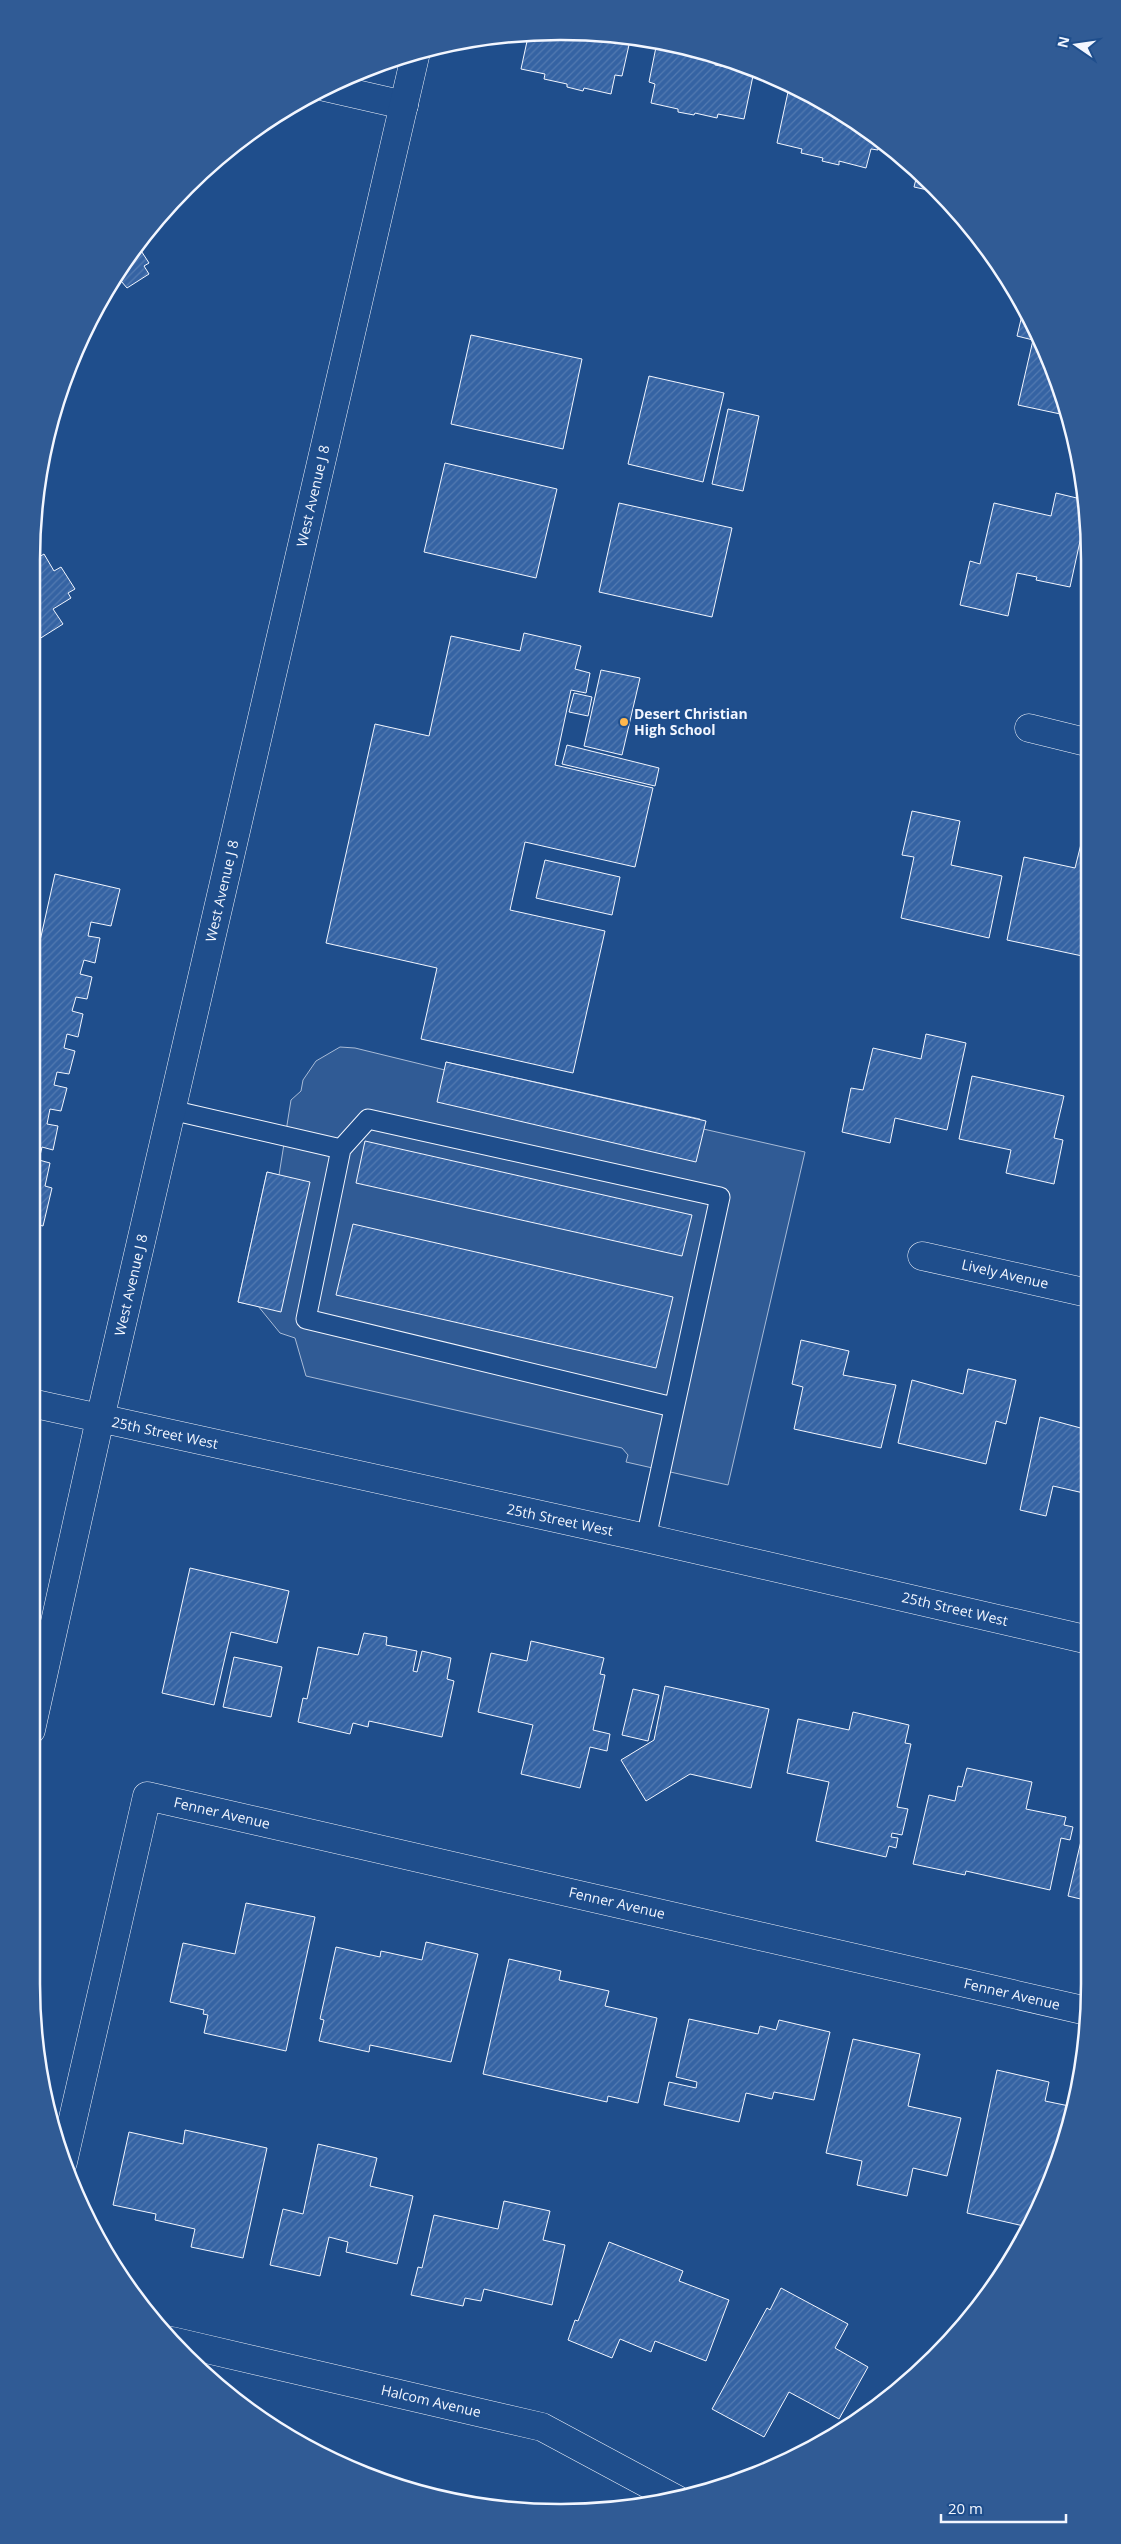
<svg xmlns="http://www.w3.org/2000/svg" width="1121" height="2544" font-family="'Open Sans',sans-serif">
	<defs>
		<pattern id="building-hatch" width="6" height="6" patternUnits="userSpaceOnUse" patternTransform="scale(1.25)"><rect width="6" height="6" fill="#3563a3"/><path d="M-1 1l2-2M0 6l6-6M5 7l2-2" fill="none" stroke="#537ab1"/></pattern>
	</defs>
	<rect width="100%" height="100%" fill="#1f4e8c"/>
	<path fill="#305b95" stroke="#a8bbd7" d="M340 1047 355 1048 445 1070 446 1062 700 1119 699 1128 805 1152 728 1485 626 1462 628 1455 622 1448 306 1376 295 1338 280 1333 258 1306 238 1302 267 1172 279 1175 291 1100 301 1091 303 1080 316 1061Z"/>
	<path fill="url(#building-hatch)" stroke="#f2f6ff" d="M529 32 631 36 622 76 615 75 611 94 584 88 583 91 567 87V84L544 79 545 74 521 69Z
		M657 42 717 56 715 65 726 67V62L754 71 744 119 718 114 717 118 695 113 694 115 678 112V109L651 103 655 84 649 82Z
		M788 92 804 96 814 101V104L823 105 855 121 880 140 878 150 871 149 866 168 839 161V165L822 161 823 158 801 153 802 149 777 143Z
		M918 171 937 192 914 187Z
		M138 246 149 263 144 266 149 274 127 288 121 281 107 290Z
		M1023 311 1049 358 1065 415 1018 405 1033 340 1017 336Z
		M471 335 582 359 563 449 451 424Z
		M649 376 724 393 703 482 628 464Z
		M728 409 759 416 743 491 712 484Z
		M445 463 557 489 536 578 424 552Z
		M1056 493 1085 500 1081 522 1084 523 1070 587 1036 580 1037 577 1017 573 1008 616 960 605 970 561 980 564 994 503 1051 516Z
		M619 503 732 528 712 617 599 592Z
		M44 554 54 571 61 567 75 589 68 593 71 598 53 609 63 624 36 641 31 633V562Z
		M524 633 581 646 575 669 590 673 586 693 571 690 555 765 653 788 635 867 525 842 510 910 605 931 573 1073 421 1039 437 968 326 943 375 724 429 736 451 636 520 651Z
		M601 670 640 678 622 755 584 746Z
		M574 693 592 697 588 716 569 712Z
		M567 745 659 768 655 786 562 764Z
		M912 811 960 821 951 865 1002 876 989 938 901 918 914 857 902 855Z
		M1081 844 1086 845 1087 957 1007 940 1024 857 1075 868Z
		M545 860 620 877 612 915 536 898Z
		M55 874 120 889 111 926 91 922 88 936 100 938 95 963 84 960 80 974 92 977 87 999 76 997 72 1011 83 1014 78 1037 67 1034 64 1048 75 1051 69 1074 57 1072 54 1085 67 1088 61 1111 50 1109 47 1124 58 1126 53 1150 42 1147 39 1160 50 1163 45 1186 52 1188 43 1226 31 1223V981Z
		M926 1034 966 1043 947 1130 895 1118 890 1143 842 1132 851 1088 863 1090 873 1048 921 1059Z
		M446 1062 706 1121 696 1162 437 1102Z
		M972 1076 1064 1096 1054 1138 1063 1140 1054 1184 1006 1173 1011 1150 959 1139Z
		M365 1141 692 1215 682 1256 356 1183Z
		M267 1172 310 1182 281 1312 238 1302Z
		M353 1224 673 1297 656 1368 336 1295Z
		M801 1340 849 1351 843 1375 896 1385 881 1448 794 1429 803 1387 792 1384Z
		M968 1369 1016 1380 1006 1424 996 1421 986 1464 898 1443 912 1380 963 1394Z
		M1040 1417 1088 1430V1494L1053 1486 1046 1516 1020 1510Z
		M190 1568 289 1591 277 1643 231 1632 214 1705 162 1693Z
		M364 1633 387 1637 386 1645 417 1651 413 1671 417 1672 422 1651 451 1658 447 1679 454 1681 442 1737 369 1721 368 1727 353 1723 350 1734 298 1722 303 1698 307 1699 318 1647 358 1655Z
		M531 1641 604 1658 600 1674 605 1675 593 1730 610 1734 607 1751 590 1747 580 1788 521 1774 533 1725 478 1712 491 1653 527 1661Z
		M234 1657 282 1667 271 1717 223 1707Z
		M665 1686 769 1709 751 1788 690 1774 646 1801 621 1760 654 1740Z
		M633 1689 659 1695 648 1741 622 1735Z
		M853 1712 909 1725 905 1743 911 1744 897 1807 908 1809 902 1835 892 1833 891 1837 898 1838 896 1848 889 1846 886 1857 816 1841 829 1782 787 1773 798 1719 849 1730Z
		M967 1768 1032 1782 1026 1809 1066 1817 1064 1825 1073 1827 1070 1840 1061 1838 1050 1890 966 1871 965 1875 913 1864 929 1795 955 1801 958 1786 962 1787Z
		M1081 1841 1089 1843V1901L1068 1896Z
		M246 1903 315 1917 286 2051 204 2033 208 2015 203 2014 204 2010 170 2002 183 1943 235 1954Z
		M426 1942 478 1954 451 2062 370 2045 369 2052 319 2041 324 2020 320 2019 336 1947 380 1957 381 1951 422 1960Z
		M509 1959 561 1971 559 1980 609 1991 605 2006 657 2018 638 2103 608 2096 607 2102 483 2074Z
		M689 2019 758 2034 760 2026 776 2030 779 2020 830 2032 814 2100 774 2092 772 2099 746 2093 739 2122 664 2105 669 2082 696 2088 697 2082 676 2077Z
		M853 2039 920 2054 908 2106 961 2118 947 2176 913 2168 907 2196 857 2185 862 2161 826 2153Z
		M997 2070 1049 2082 1045 2101 1074 2107 1062 2154 1028 2227 967 2213Z
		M185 2130 267 2148 243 2258 191 2247 195 2229 155 2220 156 2214 113 2205 129 2132 183 2144Z
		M318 2144 377 2158 370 2186 413 2196 397 2264 346 2252 348 2242 329 2237 320 2276 270 2265 283 2209 303 2214Z
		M504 2201 550 2211 543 2240 565 2245 552 2305 484 2289 481 2301 465 2298 463 2306 411 2295 418 2267 422 2268 434 2215 498 2229Z
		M609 2242 683 2271 679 2281 729 2300 706 2361 655 2341 651 2352 620 2339 612 2358 568 2340 575 2320 578 2321Z
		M781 2288 848 2324 835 2348 868 2367 839 2419 789 2392 764 2437 712 2409 767 2308 770 2310Z
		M391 2483 445 2495 444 2499 391 2485Z"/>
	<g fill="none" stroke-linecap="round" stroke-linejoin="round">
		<defs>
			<path id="service" d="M171 1110 341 1149
				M646 1538 720 1197 368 1119 341 1149 306 1319 673 1407"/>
			<path id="minor" d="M325 87 404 105
				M1029 728 1086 742
				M922 1256 1088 1293
				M63 2162 147 1796 1087 2011
				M172 2341 542 2427 676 2499"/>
			<path id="tertiary" d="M31 1403 646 1538 1089 1640
				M31 1730 100 1419 416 52"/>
		</defs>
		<use href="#service" stroke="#f2f6ff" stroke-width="21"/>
		<use href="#minor" stroke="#f2f6ff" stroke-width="29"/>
		<use href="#tertiary" stroke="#f2f6ff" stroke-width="29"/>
		<use href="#service" stroke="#1f4e8c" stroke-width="19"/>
		<use href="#minor" stroke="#1f4e8c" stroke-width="28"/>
		<use href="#tertiary" stroke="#1f4e8c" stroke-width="28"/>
	</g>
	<circle fill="#ffb74d" stroke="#1f4e8c" stroke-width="2" cx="624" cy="722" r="5"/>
	<g text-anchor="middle" stroke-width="4" stroke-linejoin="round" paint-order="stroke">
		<g font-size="14" fill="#f2f6ff" stroke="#1f4e8c">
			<text transform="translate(313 496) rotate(-77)" y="5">West Avenue J 8</text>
			<text transform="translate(222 891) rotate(-77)" y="5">West Avenue J 8</text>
			<text transform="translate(1005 1274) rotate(13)" y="5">Lively Avenue</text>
			<text transform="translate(131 1285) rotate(-77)" y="5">West Avenue J 8</text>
			<text transform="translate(165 1433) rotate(12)" y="5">25th Street West</text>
			<text transform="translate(560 1520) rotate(12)" y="5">25th Street West</text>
			<text transform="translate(955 1609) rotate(13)" y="5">25th Street West</text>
			<text transform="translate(222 1813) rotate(13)" y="5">Fenner Avenue</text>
			<text transform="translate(617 1903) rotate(13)" y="5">Fenner Avenue</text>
			<text transform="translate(1012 1994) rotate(13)" y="5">Fenner Avenue</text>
			<text transform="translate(431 2401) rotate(13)" y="5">Halcom Avenue</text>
		</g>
		<g font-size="14" font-weight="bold" fill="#f2f6ff" stroke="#1f4e8c" text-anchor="start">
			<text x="634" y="719">Desert Christian<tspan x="634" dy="16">High School</tspan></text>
		</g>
	</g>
	<path d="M0 0H1121V2544H0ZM560 40H561A520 520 0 0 1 1081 560V1984A520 520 0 0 1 561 2504H560A520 520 0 0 1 40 1984V560A520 520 0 0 1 560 40Z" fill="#305b95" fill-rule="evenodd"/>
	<path fill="none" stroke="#f2f6ff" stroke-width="2.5" d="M560 40H561A520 520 0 0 1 1081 560V1984A520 520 0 0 1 561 2504H560A520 520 0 0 1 40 1984V560A520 520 0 0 1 560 40Z"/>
	<g transform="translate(1076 45) rotate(283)" stroke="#1f4e8c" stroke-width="4" paint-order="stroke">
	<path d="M0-4L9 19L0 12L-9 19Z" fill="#f2f6ff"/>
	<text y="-8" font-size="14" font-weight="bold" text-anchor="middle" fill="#f2f6ff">N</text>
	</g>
	<path d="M941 2514v8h125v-8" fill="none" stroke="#f2f6ff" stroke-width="2.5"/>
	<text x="948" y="2514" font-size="15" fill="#f2f6ff" stroke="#1f4e8c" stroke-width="4" paint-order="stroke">20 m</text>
</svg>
